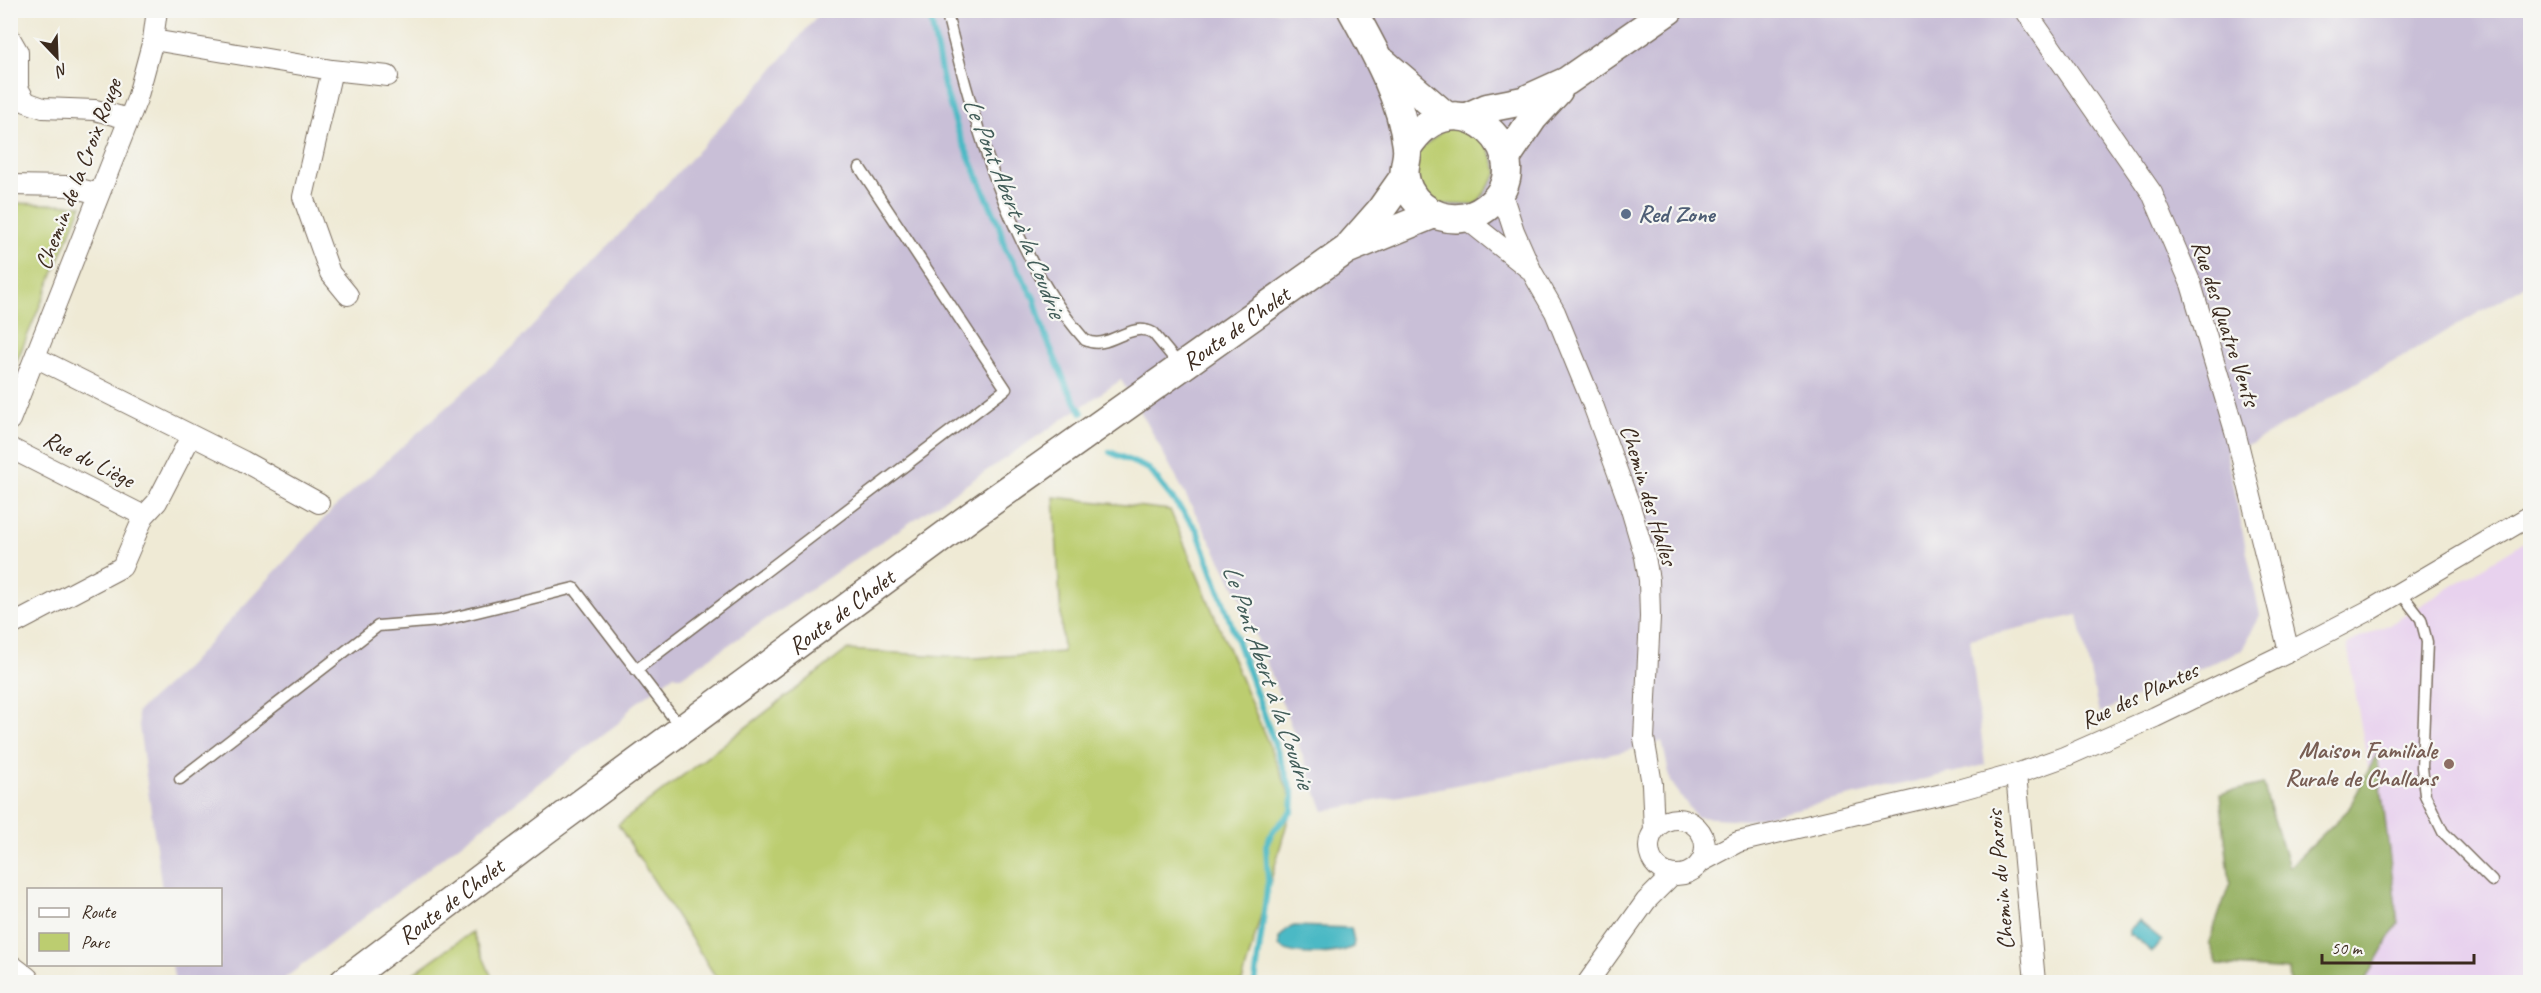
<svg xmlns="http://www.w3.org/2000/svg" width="2541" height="993" font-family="Caveat,sans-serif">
	<rect width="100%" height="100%" fill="#f6f6f2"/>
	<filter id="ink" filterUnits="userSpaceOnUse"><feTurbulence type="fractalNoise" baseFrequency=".0167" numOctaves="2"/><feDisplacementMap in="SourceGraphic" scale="12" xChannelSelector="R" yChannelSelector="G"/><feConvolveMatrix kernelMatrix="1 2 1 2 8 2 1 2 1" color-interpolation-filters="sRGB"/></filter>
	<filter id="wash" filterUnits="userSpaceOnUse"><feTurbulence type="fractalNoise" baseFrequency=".008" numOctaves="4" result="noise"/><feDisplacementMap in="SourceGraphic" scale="24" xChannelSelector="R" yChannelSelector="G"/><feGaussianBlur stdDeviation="1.35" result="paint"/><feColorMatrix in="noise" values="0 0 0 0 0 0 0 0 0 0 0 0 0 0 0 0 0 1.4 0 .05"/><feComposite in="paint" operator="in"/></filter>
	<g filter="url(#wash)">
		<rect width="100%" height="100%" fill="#efead5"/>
		<path fill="#e8d2ee" d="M2530 538V982H2309L2388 884 2347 644 2394 622Z"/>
		<path fill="#c9bfd7" d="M821 11H2530V283L2251 444 2226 452 2260 615 2242 650 2099 713 2078 615 1970 639 1985 765 1748 820 1696 817 1671 782 1662 741 1622 752 1324 811 1243 602 1147 423 1121 380 681 677 674 675 631 707 621 721 280 982H175L172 965 220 964V890L162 889 137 712 187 667 333 509 513 347 760 85Z"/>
		<path fill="#bccd70" stroke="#7c7c47" stroke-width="1.5" d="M1448 126 1485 137 1498 173 1476 205 1434 204 1416 181 1417 153Z
			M11 203 82 205 11 375 10 203Z
			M1054 497 1170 510 1293 802 1242 982H719L618 825 847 650 975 658 1063 652Z
			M472 932 494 982H401Z"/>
		<path fill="#95b062" stroke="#686d40" stroke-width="1.5" d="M2377 754 2398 923 2364 982H2290L2289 970 2218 965 2209 942 2230 883 2220 794 2263 784 2289 867 2348 810Z"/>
		<path fill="#4bb9c5" stroke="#437272" stroke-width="1.5" d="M2139 921 2162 940 2152 952 2132 935H2129V930Z
			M1294 926 1351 928 1354 941 1353 947C1336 955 1294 958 1279 946V938L1287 929Z"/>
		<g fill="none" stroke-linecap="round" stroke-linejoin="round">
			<path stroke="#4bb9c5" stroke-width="6" d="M929 10 944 86 959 134 999 225 1005 248 1034 298 1045 335 1068 389 1082 413
				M1110 452 1149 469 1197 530 1293 794 1292 811 1273 831 1266 845 1268 881 1255 982"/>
		</g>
	</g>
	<g filter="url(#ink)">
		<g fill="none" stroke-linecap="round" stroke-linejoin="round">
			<defs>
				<path id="service" d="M946 10C973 120 1009 254 1085 340 1109 352 1129 320 1153 333L1181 367
					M2400 592 2421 619 2427 642 2422 767 2425 795 2443 832 2492 881
					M636 670 1006 389 860 168
					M180 779 378 626 440 621 574 588 681 728"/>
				<path id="minor" d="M2025 10 2152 193 2191 284 2235 431 2289 652
					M10 38 18 52V88L26 102 43 108 95 110 129 119
					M153 40 332 70 388 76
					M332 70 303 197 330 273 348 295
					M10 185 68 186 99 194
					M1501 191 1514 231 1532 272 1555 312 1593 405 1630 506 1645 557 1649 580 1650 617 1644 738 1652 784 1654 831
					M1465 218 1529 269
					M35 357 243 461 319 503
					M10 420 137 99 153 40 157 10
					M10 448 144 516
					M10 626 122 567 144 516 157 502 191 436
					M2016 774 2035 982
					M1649 847a28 28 0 1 1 56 0a28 28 0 1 1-56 0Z
					M1701 862 1738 842 1955 791 2016 774 2064 757 2155 717 2289 652 2370 610 2530 516
					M1588 982 1646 901 1672 875"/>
				<g id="secondary">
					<path d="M1352 10C1375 52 1401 97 1407 146 1409 163 1399 168 1409 190 1415 202 1427 212 1440 216 1457 221 1473 218 1487 207 1547 161 1458 67 1407 148"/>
					<path d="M1384 63 1446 116"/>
					<path d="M1467 117 1487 108 1523 101 1567 81 1669 10"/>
					<path d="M1506 158 1533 118 1558 91"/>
					<path d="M1351 244 1380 211 1404 177"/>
					<path id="s1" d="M344 982 544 831 974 514 1346 250 1434 214"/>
				</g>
				<path id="trunk" d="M10 972 23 982"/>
			</defs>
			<use href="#service" stroke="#7a6d5e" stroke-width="13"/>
			<use href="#minor" stroke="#7a6d5e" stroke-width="22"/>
			<use href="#secondary" stroke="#7a6d5e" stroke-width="31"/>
			<use href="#trunk" stroke="#7a6d5e" stroke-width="35"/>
			<use href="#service" stroke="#fff" stroke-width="10"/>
			<use href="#minor" stroke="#fff" stroke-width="20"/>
			<use href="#secondary" stroke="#fff" stroke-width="28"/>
			<use href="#trunk" stroke="#fff" stroke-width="33"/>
		</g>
	</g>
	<circle fill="#5c6f8a" stroke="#f6f6f2" stroke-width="2" cx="1626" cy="214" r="6"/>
	<circle fill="#8d6e63" stroke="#f6f6f2" stroke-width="2" cx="2449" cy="764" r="6"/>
	<g text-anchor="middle" stroke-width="4.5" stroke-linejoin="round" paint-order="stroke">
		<g font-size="24" fill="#3b2a1e" stroke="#f6f6f2">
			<text transform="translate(78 174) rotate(-69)" y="8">Chemin de la Croix Rouge</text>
			<text transform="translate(2226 323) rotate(72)" y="8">Rue des Quatre Vents</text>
			<text dy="8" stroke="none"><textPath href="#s1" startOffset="1106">Route de Cholet</textPath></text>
			<text transform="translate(89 459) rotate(27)" y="8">Rue du Liège</text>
			<text transform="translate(1649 495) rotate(73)" y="8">Chemin des Halles</text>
			<text dy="8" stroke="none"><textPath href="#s1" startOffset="620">Route de Cholet</textPath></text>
			<text transform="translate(2139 695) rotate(-25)" y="8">Rue des Plantes</text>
			<text transform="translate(2000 880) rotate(-95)" y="8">Chemin du Parois</text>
			<text dy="8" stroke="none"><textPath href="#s1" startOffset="134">Route de Cholet</textPath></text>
		</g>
		<g font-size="24" font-weight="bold" fill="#4e5e75" stroke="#f6f6f2" text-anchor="start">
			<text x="1638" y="222">Red Zone</text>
		</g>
		<g font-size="24" font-weight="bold" fill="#785e54" stroke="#f6f6f2" text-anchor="end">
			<text x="2437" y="758">Maison Familiale<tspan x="2437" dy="28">Rurale de Challans</tspan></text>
		</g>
		<g font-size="26" font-style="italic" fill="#415c58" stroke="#f6f6f2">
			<text transform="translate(1015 207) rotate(68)" y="9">Le Pont Abert à la Coudrie</text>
			<text transform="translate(1269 676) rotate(71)" y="9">Le Pont Abert à la Coudrie</text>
		</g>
	</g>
	<rect width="2541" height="993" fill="none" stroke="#f6f6f2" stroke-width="36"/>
	<rect x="27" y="888" width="195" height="78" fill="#f6f6f2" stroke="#aba49d" stroke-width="1.5"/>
	<rect x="39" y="908" width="30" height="9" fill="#ffffff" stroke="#aba49d" stroke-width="1.5"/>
	<text x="81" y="918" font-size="18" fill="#3b2a1e">Route</text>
	<rect x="39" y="933" width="30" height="18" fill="#bccd70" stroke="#aba49d" stroke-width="1.5"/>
	<text x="81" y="948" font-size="18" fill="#3b2a1e">Parc</text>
	<g transform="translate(57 57) rotate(157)" stroke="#f6f6f2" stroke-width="4.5" paint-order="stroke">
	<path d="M0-4.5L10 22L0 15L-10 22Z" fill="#3b2a1e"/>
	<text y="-9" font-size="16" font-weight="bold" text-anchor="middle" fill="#3b2a1e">N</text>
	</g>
	<path d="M2322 954v9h152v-9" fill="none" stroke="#3b2a1e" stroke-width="3"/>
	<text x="2331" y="954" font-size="18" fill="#3b2a1e" stroke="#f6f6f2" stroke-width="4.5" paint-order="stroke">50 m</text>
</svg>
